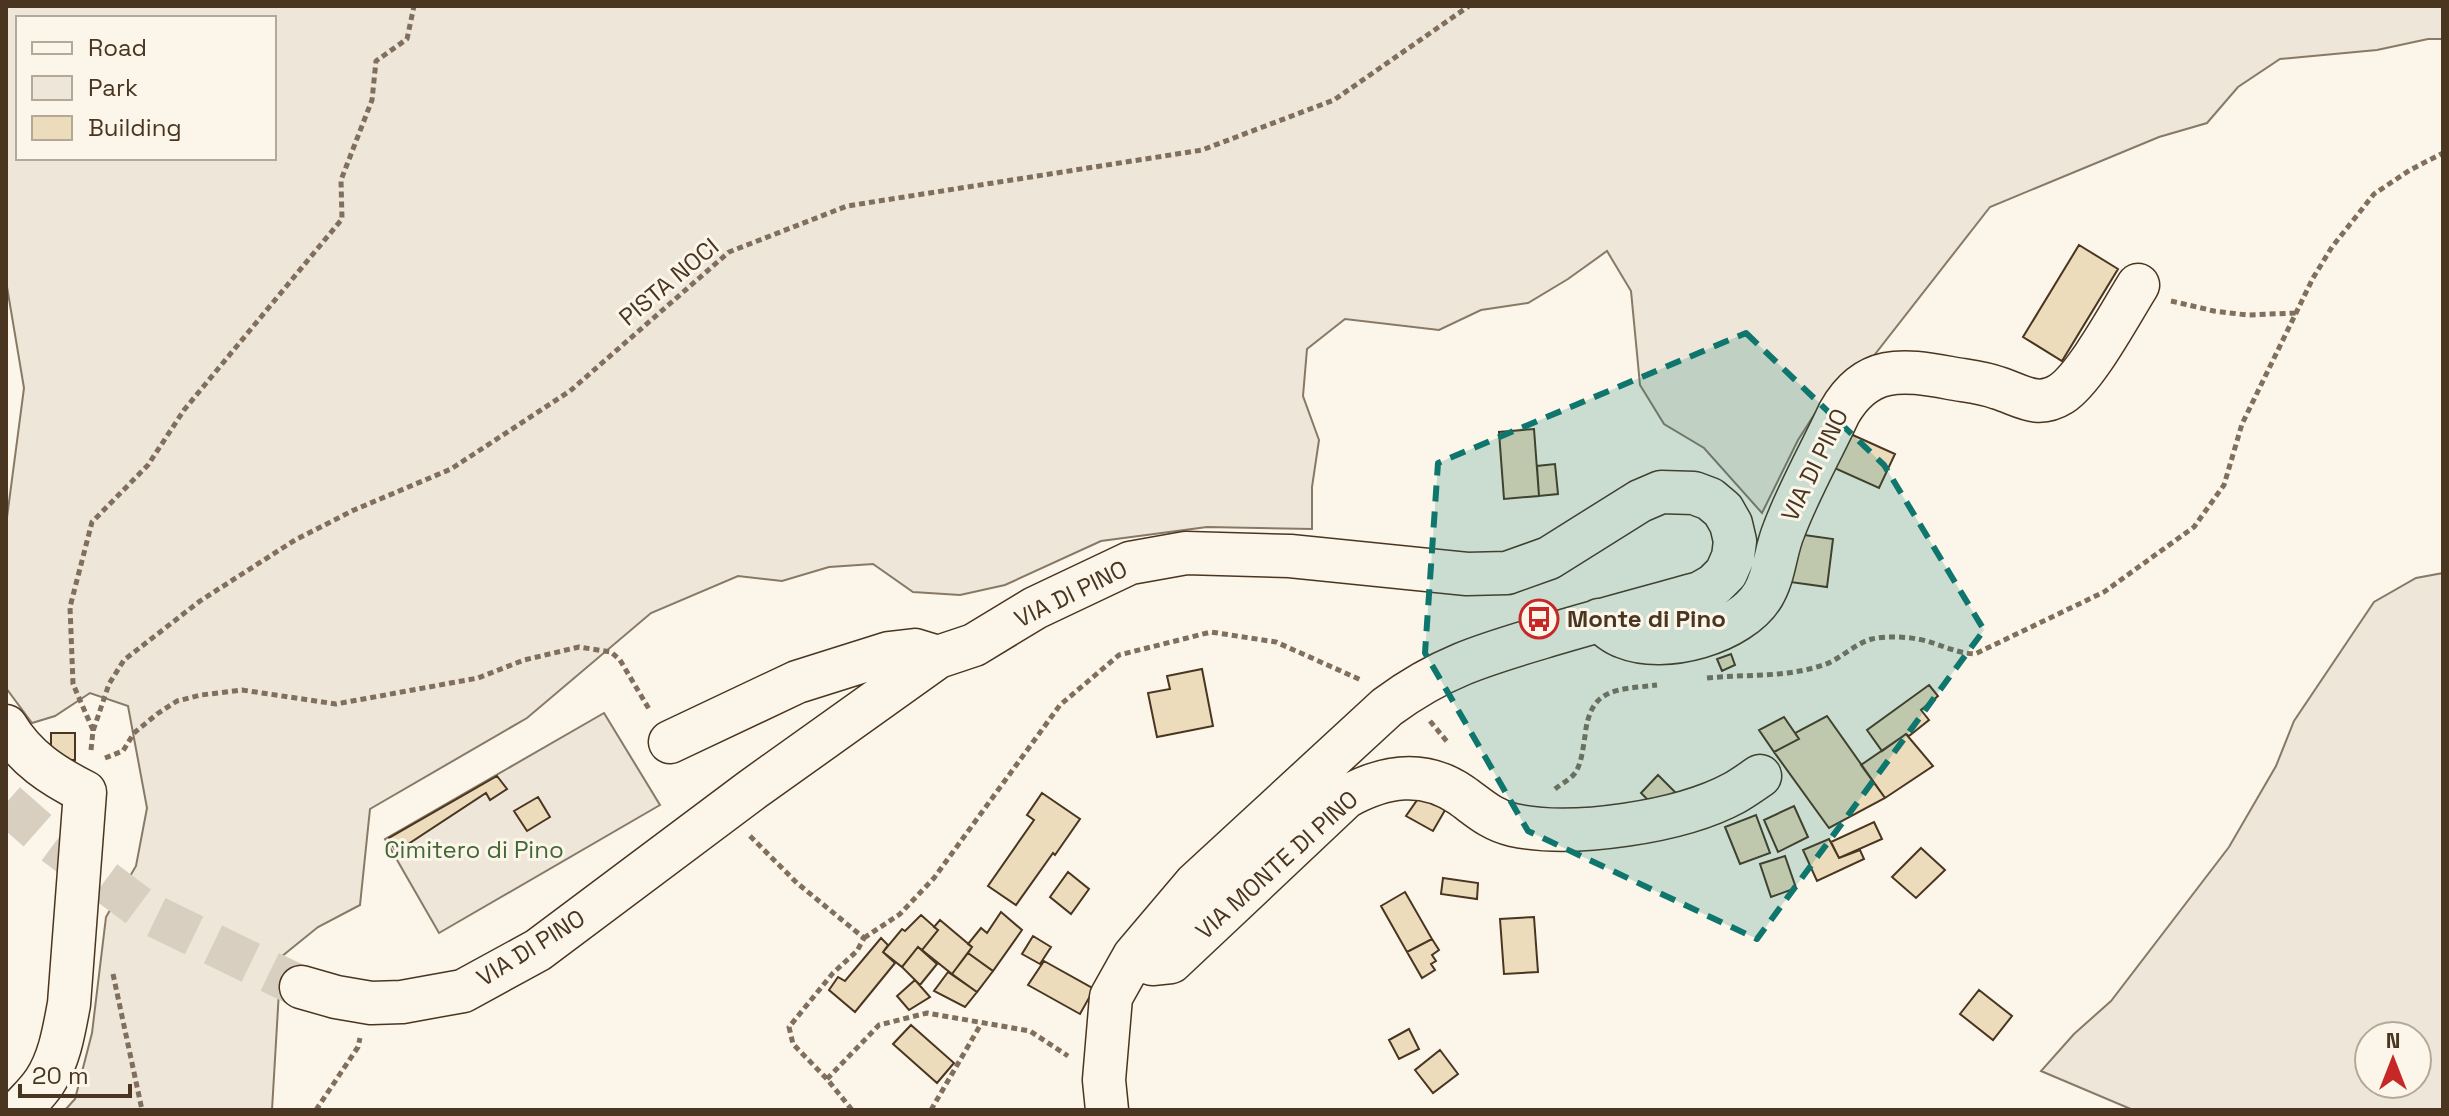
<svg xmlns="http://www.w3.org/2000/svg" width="2449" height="1116" font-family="'Space Grotesk',sans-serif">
	<rect width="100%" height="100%" fill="#fbf6e9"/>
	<path fill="#ede6d9" stroke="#887966" stroke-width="2" fill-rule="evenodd" d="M6 6H2443V39H2428L2377 50 2280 59 2238 87 2207 123 2159 137 1990 207 1872 358 1832 387 1798 440 1762 513 1704 448 1664 424 1640 385 1631 291 1607 251 1568 279 1528 303 1481 310 1439 330 1345 319 1307 349 1303 396 1319 440 1312 487V529L1207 527 1101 541 1005 585 960 595 913 592 873 564 829 567 782 581 738 576 651 613 527 718 370 809 360 905 318 927 281 957 272 1110H65L75 1099 92 1033 106 917 136 866 147 808 128 706 90 693 55 716 32 723 6 688V525L24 388 6 281ZM18 18H274V158H18Z
		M2443 573V1110H2133L2041 1071 2074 1034 2111 1001 2229 847 2276 766 2294 721 2374 602 2416 578ZM2369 1036H2417V1084H2369Z
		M604 713 660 805 439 933 385 839Z"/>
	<path fill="#ecdcbc" stroke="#4a3520" stroke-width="2" d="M2079 245 2118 269 2062 361 2023 337Z
		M1534 429 1539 496 1504 499 1499 432Z
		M1846 432 1895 454 1879 488 1830 466Z
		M1555 464 1558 494 1539 496 1537 466Z
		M1790 533 1833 539 1827 587 1783 581Z
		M1731 654 1735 665 1722 671 1717 659Z
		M1202 669 1213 726 1157 737 1148 693 1170 689 1167 676Z
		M1929 685 1938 696 1921 710 1929 720 1909 736 1906 734 1882 751 1867 730Z
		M1827 716 1885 798 1829 828 1774 752 1799 739 1795 733Z
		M1784 717 1799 739 1774 752 1759 730Z
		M51 733H75V760H51Z
		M1906 734 1933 766 1885 798 1861 765Z
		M1658 775 1676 793 1659 811 1641 793Z
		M497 776 507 789 490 800 486 793 396 852 389 838Z
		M1042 793 1080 819 1055 855 1053 853 1016 905 988 886 1034 820 1027 815Z
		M1422 793 1448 805 1433 831 1406 816Z
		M538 797 550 817 527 831 514 811Z
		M1794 806 1808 837 1778 852 1764 820Z
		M1756 815 1770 853 1740 864 1725 827Z
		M1874 822 1882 839 1839 858 1831 842Z
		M1829 839 1839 858 1860 850 1864 859 1817 881 1803 850Z
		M1921 848 1945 870 1916 898 1892 877Z
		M1785 856 1796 888 1771 897 1760 864Z
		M1068 872 1089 889 1071 914 1050 897Z
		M1443 878 1478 883 1477 899 1441 894Z
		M1405 892 1432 939 1407 952 1381 906Z
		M1001 912 1022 930 993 971 968 953 972 947 968 944 981 928 987 933Z
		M921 915 938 930 922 950 918 947 902 967 883 952 902 929 905 931Z
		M1534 917 1538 972 1504 974 1500 919Z
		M940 920 972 947 952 974 922 950 938 930 934 927Z
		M1033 936 1051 947 1040 964 1022 954Z
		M881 938 888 945 883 952 895 963 855 1012 829 990 838 977 845 981Z
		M1432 939 1439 950 1432 955 1436 961 1431 964 1435 970 1422 978 1407 952Z
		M918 947 937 964 920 985 902 967Z
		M968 953 993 971 977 992 952 974Z
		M1044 961 1094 989 1080 1014 1028 985Z
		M948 972 977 992 965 1007 934 991Z
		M915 980 930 997 909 1010 897 996Z
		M1979 990 2012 1016 1993 1040 1960 1014Z
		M911 1025 954 1063 937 1083 893 1044Z
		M1409 1029 1419 1049 1399 1059 1389 1040Z
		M1440 1050 1458 1074 1433 1093 1415 1070Z"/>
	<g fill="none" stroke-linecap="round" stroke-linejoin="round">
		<path stroke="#d8cfc1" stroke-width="42" stroke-dasharray="42 21" stroke-linecap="butt" d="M6 803 40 833 146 912 301 987"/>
		<defs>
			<path id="minor" d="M1599 620C1607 627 1615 634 1624 637 1665 654 1740 633 1763 595 1775 575 1775 551 1784 530 1799 490 1821 452 1839 413 1866 365 1902 369 1950 378 1966 381 1982 382 1998 388 2021 395 2037 409 2061 394 2086 378 2121 312 2138 285
				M6 726C25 758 53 776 85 792L69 1004C64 1030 60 1058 45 1081 38 1092 28 1101 20 1110
				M670 742 797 682 889 653 915 650 938 657
				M1134 956 1152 964 1171 962 1346 797C1384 776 1423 769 1461 795 1478 807 1491 820 1513 825 1572 838 1681 822 1734 793 1743 788 1751 782 1760 776
				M301 987 336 997 371 1003 402 1002 463 991 538 950 753 789 938 657 974 645 1035 608 1130 563 1186 553 1290 556 1467 574 1507 573 1549 558 1640 501 1661 492 1694 493 1710 499 1723 510 1731 524 1735 541 1733 557 1726 573 1714 585 1700 593C1650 607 1600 620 1550 635 1486 654 1442 666 1387 707L1195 884 1134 956 1111 997 1104 1080 1107 1110"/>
		</defs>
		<use href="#minor" stroke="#4a3520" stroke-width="45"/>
		<path stroke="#7f6f5c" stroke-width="5" stroke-dasharray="6 4" stroke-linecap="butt" d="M2171 301 2214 311 2247 315 2296 313
			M1707 678C1746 674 1785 678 1823 665 1840 660 1855 643 1872 639 1890 635 1916 637 1933 643 1948 648 1959 653 1975 654L2104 592 2194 527 2224 485 2242 424 2313 278 2332 247 2374 194 2410 170 2443 153
			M1430 721 1449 744
			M93 730 73 684 70 607 92 522 148 465 184 410 342 219 341 180 372 100 376 61 407 39 414 6
			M91 750 93 731 109 684 124 660 200 601 295 540 354 510 451 469 570 391 729 252 847 206 1202 150 1334 100 1469 6
			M105 758 123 751 134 733 157 714 177 701 201 695 242 690 336 704 478 678 524 660 579 647 611 652 620 660 649 709
			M1555 789C1561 784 1571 779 1575 773 1582 763 1583 747 1585 736 1590 687 1616 690 1657 685
			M750 836 797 883 864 938 857 951 833 973 789 1027 793 1044 827 1079 852 1110
			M864 938 900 914 934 878 1060 705 1119 655 1211 632 1276 642 1361 680
			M113 974 142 1110
			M827 1079 879 1025 927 1013 1030 1031 1068 1056
			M316 1110 358 1047 360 1038
			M931 1110 981 1024"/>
		<use href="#minor" stroke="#fbf6e9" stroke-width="42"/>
	</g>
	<path fill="#0f766e" fill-opacity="0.2" stroke="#0f766e" stroke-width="6" stroke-dasharray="16 10" stroke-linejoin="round" d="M1746 333 1884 465 1984 630 1757 939 1528 831 1425 653 1438 463Z"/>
	<defs>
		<symbol id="bus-ring" viewBox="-11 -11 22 22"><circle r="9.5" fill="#fbf6e9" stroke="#c62828" stroke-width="1.5"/><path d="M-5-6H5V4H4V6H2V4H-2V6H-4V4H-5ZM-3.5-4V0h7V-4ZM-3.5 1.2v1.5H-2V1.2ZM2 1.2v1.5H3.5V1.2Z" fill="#c62828"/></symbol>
	</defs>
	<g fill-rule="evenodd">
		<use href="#bus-ring" x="1517" y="597" width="44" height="44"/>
	</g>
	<g text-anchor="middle" stroke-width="6" stroke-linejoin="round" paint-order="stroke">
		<g font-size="24" fill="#4a3520" stroke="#fbf6e9">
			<text transform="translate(669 282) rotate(-40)" y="8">PISTA NOCI</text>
			<text transform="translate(1815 465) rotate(-64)" y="8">VIA DI PINO</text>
			<text transform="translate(1071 594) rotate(-26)" y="8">VIA DI PINO</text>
			<text transform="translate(1277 865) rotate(-42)" y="8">VIA MONTE DI PINO</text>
			<text transform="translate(531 948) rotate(-32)" y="8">VIA DI PINO</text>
		</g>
		<g font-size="24" font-weight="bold" fill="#4a3520" stroke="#fbf6e9" text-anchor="start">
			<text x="1567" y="627">Monte di Pino</text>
		</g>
		<g font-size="24" fill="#436837" stroke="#fbf6e9">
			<text x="474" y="858">Cimitero di Pino</text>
		</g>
	</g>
	<rect width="2449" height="1116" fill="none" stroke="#4a3520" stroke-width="16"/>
	<rect x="16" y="16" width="260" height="144" fill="#fbf6e9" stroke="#b4a999" stroke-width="2"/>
	<rect x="32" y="42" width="40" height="12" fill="#fbf6e9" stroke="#b4a999" stroke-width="2"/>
	<text x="88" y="56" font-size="24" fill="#4a3520">Road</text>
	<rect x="32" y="76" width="40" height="24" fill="#ede6d9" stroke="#b4a999" stroke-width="2"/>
	<text x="88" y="96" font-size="24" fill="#4a3520">Park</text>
	<rect x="32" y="116" width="40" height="24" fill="#ecdcbc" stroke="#b4a999" stroke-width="2"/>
	<text x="88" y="136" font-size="24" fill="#4a3520">Building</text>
	<g transform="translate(2393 1060)"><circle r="38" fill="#fbf6e9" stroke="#b4a999" stroke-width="2"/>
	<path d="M0-6L14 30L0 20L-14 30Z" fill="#c62828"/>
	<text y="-12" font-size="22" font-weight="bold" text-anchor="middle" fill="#4a3520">N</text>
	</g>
	<path d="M20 1084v12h110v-12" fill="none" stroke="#4a3520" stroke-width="4"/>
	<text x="32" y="1084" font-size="24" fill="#4a3520" stroke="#fbf6e9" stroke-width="6" paint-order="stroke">20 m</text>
</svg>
